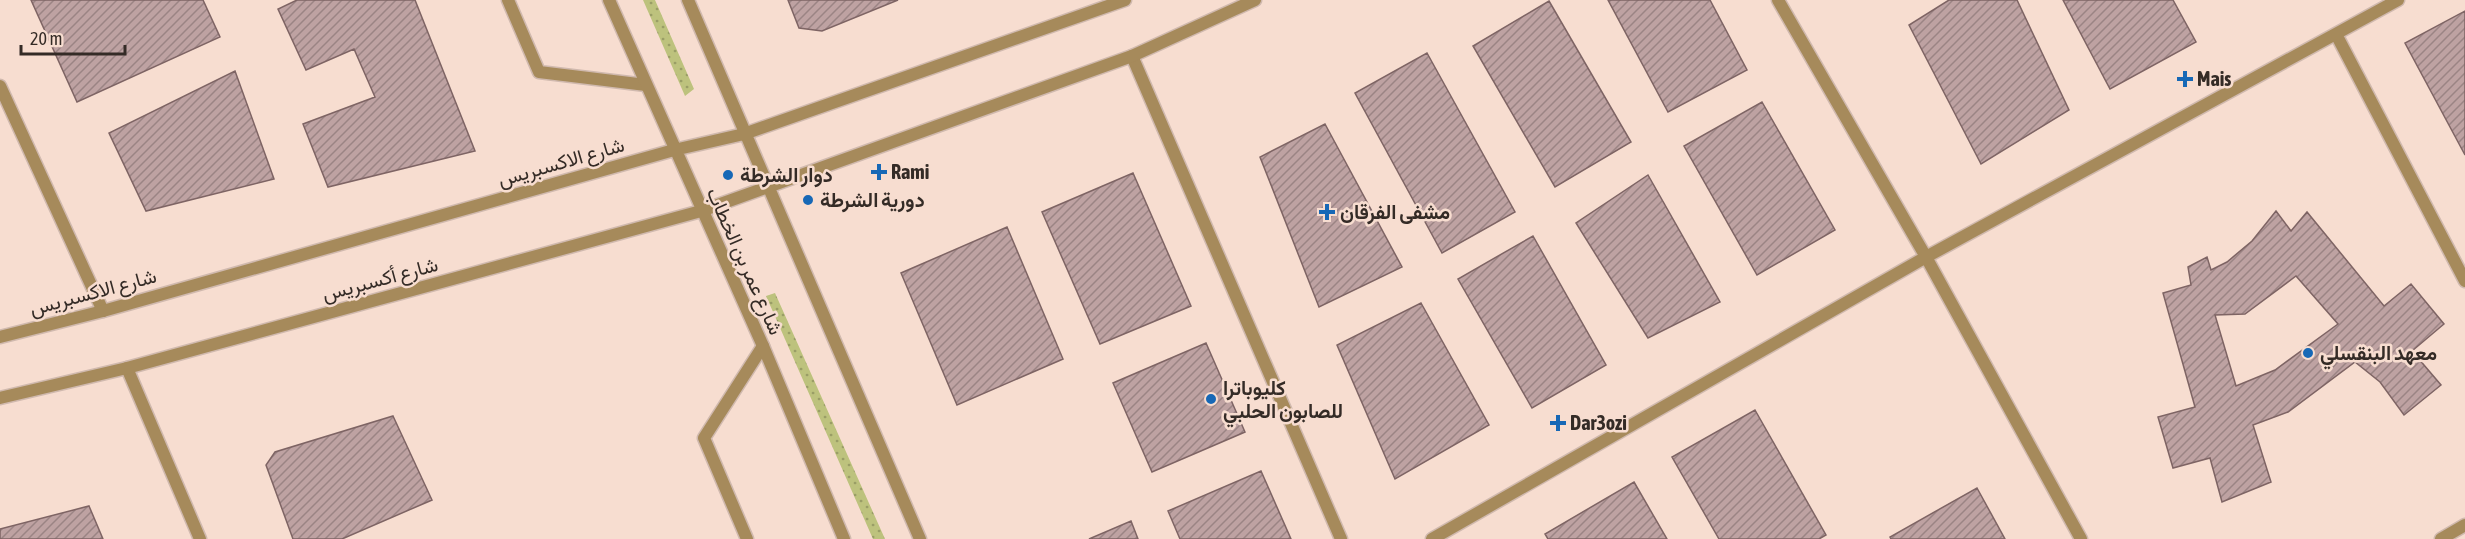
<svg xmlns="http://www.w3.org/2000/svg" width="2465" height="539" font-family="'Asap Condensed',Vazirmatn,sans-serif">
	<defs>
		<pattern id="grass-dots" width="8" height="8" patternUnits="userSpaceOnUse" patternTransform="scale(1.5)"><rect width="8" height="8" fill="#bdc27d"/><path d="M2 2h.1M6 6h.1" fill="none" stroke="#9a9e66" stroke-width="1.8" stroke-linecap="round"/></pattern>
		<pattern id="building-hatch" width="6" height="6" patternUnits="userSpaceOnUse" patternTransform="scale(1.5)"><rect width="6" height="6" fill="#bea2a2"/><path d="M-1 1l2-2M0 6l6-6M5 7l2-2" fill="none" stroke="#9b8484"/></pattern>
	</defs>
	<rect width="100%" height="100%" fill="#f7ddd0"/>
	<path fill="url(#grass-dots)" d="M643 0H655L694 89 685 96Z
		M775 293 885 539H873L766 296Z"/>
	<path fill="url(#building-hatch)" stroke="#7e6464" stroke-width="1.5" fill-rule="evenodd" d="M31 0H203L220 37 77 102Z
		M297 0H415L475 151 328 187 303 124 375 97 354 49 306 70 278 9Z
		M788 0H898L822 31 799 28Z
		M1608 0H1710L1747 70 1668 112Z
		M1949 0H2017L2069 110 1981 164 1909 25Z
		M2063 0H2173L2196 42 2110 89Z
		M1549 1 1631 142 1555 187 1473 46Z
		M2465 11V155L2405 43Z
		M1427 53 1515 212 1442 253 1355 93Z
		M235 71 274 179 146 211 109 133Z
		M1762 102 1835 230 1757 275 1684 146Z
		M1325 124 1402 267 1319 307 1260 157Z
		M1133 173 1191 306 1100 344 1042 212Z
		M1648 175 1720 302 1648 338 1576 223Z
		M2276 211 2291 231 2307 212 2384 306 2411 284 2444 324 2412 351 2441 385 2404 415 2380 382 2355 362 2288 412 2253 425 2271 482 2222 502 2210 458 2173 468 2158 417 2195 407 2163 293 2191 285 2188 267 2207 257 2211 270 2227 262 2252 241ZM2296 276 2338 324 2275 370 2236 386 2215 315 2245 314Z
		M1007 227 1063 359 957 405 901 273Z
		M1533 236 1606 365 1532 408 1458 279Z
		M1421 303 1489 425 1395 479 1337 345Z
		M1206 343 1245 432 1152 472 1113 383Z
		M1755 410 1826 535 1819 539H1719L1672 457Z
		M393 416 432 500 342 539H293L266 465 275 452Z
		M1261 471 1291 539H1180L1168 511Z
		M1634 482 1667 539H1548L1545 534Z
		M1977 488 2005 539H1891L1890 537Z
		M89 506 103 539H0V529Z
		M1131 521 1138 539H1089Z"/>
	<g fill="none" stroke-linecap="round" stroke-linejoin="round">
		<defs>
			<path id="service" d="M508 0 539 72 646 85
				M747 539 704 438 763 346"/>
			<path id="minor" d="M1778 0 1926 257 2081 539
				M2337 36 2465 281
				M1132 56 1341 539
				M0 86 103 311
				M127 368 200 539
				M1432 539 1926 257 2398 0
				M2441 539 2465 525"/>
			<path id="tertiary" d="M609 0 763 346 844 539
				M688 0 920 539
				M0 337 103 311 674 150 744 134 1125 0
				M0 398 127 368 701 211 1132 56 1255 0"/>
		</defs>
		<use href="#service" stroke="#d0b9ae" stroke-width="15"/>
		<use href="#minor" stroke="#d0b9ae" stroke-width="15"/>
		<use href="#tertiary" stroke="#d0b9ae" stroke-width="15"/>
		<use href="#service" stroke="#a68a5b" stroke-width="12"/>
		<use href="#minor" stroke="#a68a5b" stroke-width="12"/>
		<use href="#tertiary" stroke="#a68a5b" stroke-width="12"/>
	</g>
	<g fill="#1768b6" stroke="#f7ddd0" stroke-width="2">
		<path d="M2182 70h6v6h6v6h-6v6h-6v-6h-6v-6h6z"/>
		<path d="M876 163h6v6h6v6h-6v6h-6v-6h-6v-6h6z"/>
		<circle cx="728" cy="175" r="6"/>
		<circle cx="808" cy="200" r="6"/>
		<path d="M1324 203h6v6h6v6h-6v6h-6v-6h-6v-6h6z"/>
		<circle cx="2308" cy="353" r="6"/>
		<circle cx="1211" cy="399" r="6"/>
		<path d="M1555 414h6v6h6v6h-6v6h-6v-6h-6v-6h6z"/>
	</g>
	<g text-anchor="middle" stroke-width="5" stroke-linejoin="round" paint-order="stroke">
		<g font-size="20" font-weight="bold" fill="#342b26" stroke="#f7ddd0" text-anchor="start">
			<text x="2197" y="86">Mais</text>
			<text x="891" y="179">Rami</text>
			<text x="740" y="182">دوار الشرطة</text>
			<text x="820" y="207">دورية الشرطة</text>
			<text x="1340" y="219">مشفى الفرقان</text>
			<text x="2320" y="360">معهد البنقسلي</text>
			<text x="1223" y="395">كليوباترا<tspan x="1223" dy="23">للصابون الحلبي</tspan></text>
			<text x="1570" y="430">Dar3ozi</text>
		</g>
		<g font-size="20" fill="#342b26" stroke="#f7ddd0">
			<text transform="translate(561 162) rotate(-16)" y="7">شارع الاكسبريس</text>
			<text transform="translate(745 261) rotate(66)" y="7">شارع عمر بن الخطاب</text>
			<text transform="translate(380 279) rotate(-15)" y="7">شارع أكسبريس</text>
			<text transform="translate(93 292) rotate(-15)" y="7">شارع الاكسبريس</text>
		</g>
	</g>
	<path d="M21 45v9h104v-9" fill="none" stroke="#342b26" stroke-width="3"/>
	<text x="30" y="45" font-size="18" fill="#342b26" stroke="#f7ddd0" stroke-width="4.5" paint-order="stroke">20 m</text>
</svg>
